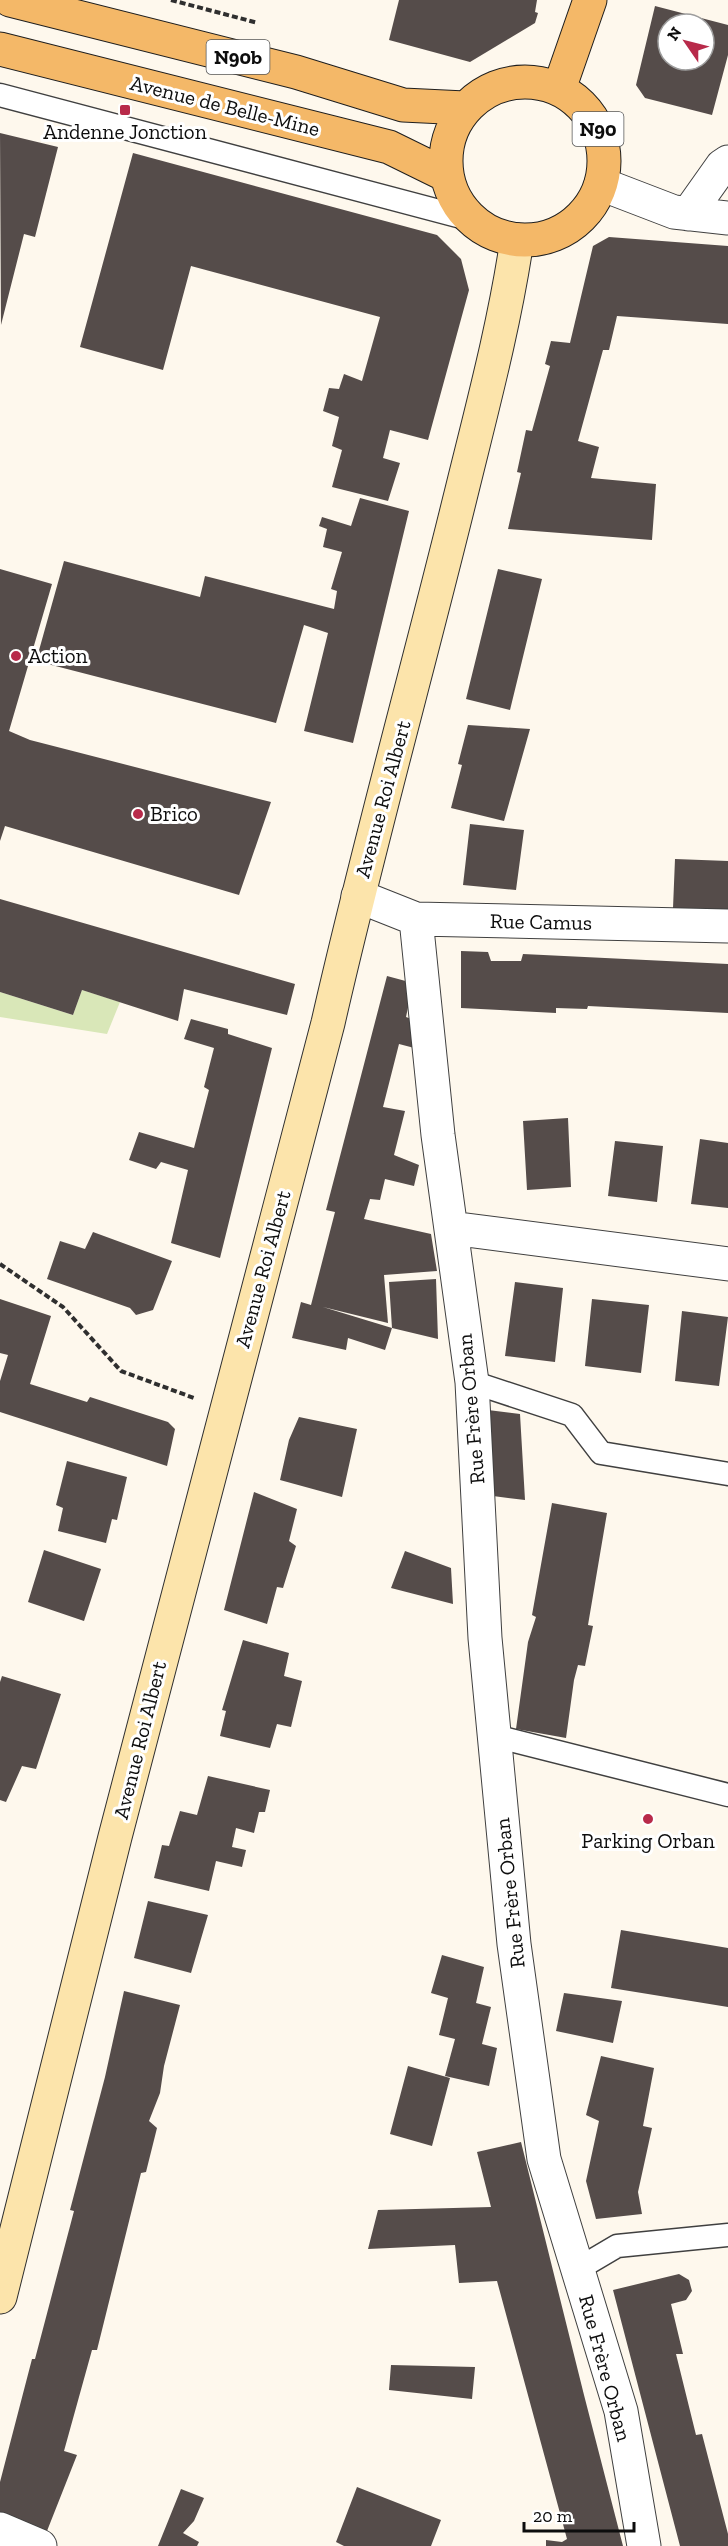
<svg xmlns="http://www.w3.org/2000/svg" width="728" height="2546" font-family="'Zilla Slab',serif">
	<rect width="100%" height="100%" fill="#fef8ed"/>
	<path fill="#d9e7b8" d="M82 990 120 1002 107 1034 0 1017V992L73 1015Z"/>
	<path fill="#554c4a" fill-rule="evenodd" d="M399 0H537L535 12 538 13 535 23 470 62 389 40Z
		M655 6 728 25V55L712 115 645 98 636 85ZM668 24H704V60H668Z
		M0 133 58 147 35 237 24 234 1 325Z
		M133 153 437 235 461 259 469 290 428 440 390 430 383 458 400 463 388 501 332 487 342 450 332 446 339 417 323 411 329 388 339 389 344 374 362 381 380 317 191 266 163 370 80 347Z
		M609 237 728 246V324L617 316 609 350H603L578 441 599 447 591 478 656 484 652 540 508 529 521 473 517 472 526 430 532 431 550 366 545 364 551 341 570 343 593 246Z
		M360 498 409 511 353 743 304 731 328 633 304 625 276 723 36 661 64 561 200 597 205 576 334 609 337 591 331 589 342 552 323 547 327 529 319 526 322 517 351 526Z
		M0 569 52 584 9 731 30 740 271 802 239 895 5 826 0 841Z
		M498 569 542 579 510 710 466 699Z
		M468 725 530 729 504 821 451 808 462 765 458 764Z
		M470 824 524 830 516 890 463 885Z
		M675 859 728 861V911L673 908Z
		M0 899 295 984 287 1015 184 989 178 1021 82 990 73 1015 0 992Z
		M461 951 488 952 491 961H521L523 954 728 964V1013L588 1006 587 1009 556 1008V1013L461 1008Z
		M387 976 413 983 406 1017 420 1022 422 1050 399 1044 383 1107 405 1111 394 1155 419 1165 414 1186 385 1179 380 1200 370 1199 364 1219 431 1234 437 1271 384 1275 388 1323 323 1307 392 1328 385 1350 348 1338 346 1350 292 1338 301 1302 311 1305 335 1212 326 1210Z
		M191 1019 228 1029V1034L272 1048 220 1258 171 1243 188 1170 161 1162 156 1169 129 1160 139 1132 194 1148 209 1090 204 1087 214 1048 184 1039Z
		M568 1118 571 1187 527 1190 523 1121Z
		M700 1139 728 1143V1208L691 1204Z
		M615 1141 663 1146 657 1202 608 1196Z
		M93 1232 172 1261 153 1310 136 1315 130 1308 47 1279 60 1241 85 1249Z
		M436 1279 438 1339 392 1328 389 1282Z
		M515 1282 563 1288 555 1362 505 1356Z
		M0 1299 51 1316 30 1384 87 1402 90 1397 168 1422 175 1429 167 1466 0 1412V1381L8 1355 0 1353Z
		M592 1299 649 1305 641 1373 585 1366Z
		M682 1311 728 1317 719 1386 675 1381Z
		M488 1410 520 1414 525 1500 493 1496Z
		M299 1417 357 1429 342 1497 280 1480 289 1440Z
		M67 1461 127 1477 117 1520 112 1519 106 1543 58 1531 63 1508 56 1505Z
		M254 1492 297 1509 289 1541 296 1546 283 1588 277 1587 267 1624 224 1610Z
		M552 1503 607 1513 588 1625 593 1626 585 1666 578 1665 574 1680 566 1738 516 1729 528 1642 536 1617 532 1615Z
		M44 1550 101 1569 84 1621 28 1602Z
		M405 1551 451 1568 453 1604 391 1588Z
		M243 1640 289 1653 284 1676 302 1681 291 1727 277 1724 270 1748 220 1736 226 1711 222 1710Z
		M2 1676 61 1694 36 1769 22 1766 6 1802 0 1800V1682Z
		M208 1776 270 1790 265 1812H259L254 1833 236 1828 232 1847 246 1850 242 1867 216 1861 209 1891 154 1878 162 1845 169 1846 180 1811 197 1815Z
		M148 1901 208 1915 191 1973 134 1958Z
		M621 1930 728 1948V2007L611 1988Z
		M442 1955 484 1967 476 2003 491 2007 482 2044 497 2048 489 2086 445 2076 455 2039 439 2035 448 1998 431 1993Z
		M124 1991 180 2005 164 2066 160 2093 149 2121 157 2128 146 2172 141 2173 97 2350H92L64 2451 77 2455 47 2531 0 2512V2482L32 2359H35L74 2211 70 2210 105 2077Z
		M564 1993 622 2001 613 2043 556 2031Z
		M601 2056 654 2068 643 2126 652 2128 638 2192 642 2214 596 2219 586 2181 599 2121 586 2115Z
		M408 2066 450 2078 432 2146 390 2134Z
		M521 2142 584 2395 623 2546H546V2540L562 2542 567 2539 497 2281 459 2283 455 2245 368 2249 378 2210 491 2207 477 2152Z
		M679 2274 689 2280 692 2291 686 2300 671 2304 683 2354H676L696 2435 702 2434 728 2534V2546H680L613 2290Z
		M391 2365 475 2367 472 2399 389 2390Z
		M357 2487 441 2520 431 2546H344L336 2542Z
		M181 2489 204 2498 194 2521 183 2533 199 2542 197 2546H158Z"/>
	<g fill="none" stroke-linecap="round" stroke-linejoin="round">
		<defs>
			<path id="service" d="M0 95 469 219
				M472 1382 572 1415 601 1453 728 1474
				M495 1736 728 1795
				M578 2269 617 2246 728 2235"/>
			<path id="minor" d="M601 184 674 212 728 218
				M688 214 722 166 728 162
				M358 896 416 919 728 926
				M416 919 438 1135 472 1382 485 1638 514 1944 544 2159 621 2411 644 2546
				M451 1228 728 1264
				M0 2529 40 2546"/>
			<path id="secondary" d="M0 2297 115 1837 328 1023C368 847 417 673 460 498 481 412 504 328 517 240"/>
			<path id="primary" d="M10 0 296 72 403 105 465 108
				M0 49 389 147 446 175
				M446 161a79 79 0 1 1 158 0a79 79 0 1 1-158 0Z
				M559 89 590 0"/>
		</defs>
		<use href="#service" stroke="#404040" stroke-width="25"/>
		<use href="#minor" stroke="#404040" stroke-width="35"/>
		<use href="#secondary" stroke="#2f2f2f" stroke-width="35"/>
		<use href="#primary" stroke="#1e1e1e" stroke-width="35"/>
		<path stroke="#2f2f2f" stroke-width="4" stroke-dasharray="6 3" stroke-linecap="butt" d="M171 0 258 23
			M0 1264 63 1307 121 1371 194 1398"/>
		<use href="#service" stroke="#fff" stroke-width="22"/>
		<use href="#minor" stroke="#fff" stroke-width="33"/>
		<use href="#secondary" stroke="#fce4ab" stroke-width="33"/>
		<use href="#primary" stroke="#f4b868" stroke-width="33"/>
	</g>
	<g fill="#b82a4a" stroke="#fff" stroke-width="2">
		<rect x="119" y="104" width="12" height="12" rx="3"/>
		<circle cx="16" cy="656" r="6"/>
		<circle cx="138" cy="814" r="6"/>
		<circle cx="648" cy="1819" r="6"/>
	</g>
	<g text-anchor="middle" stroke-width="6" stroke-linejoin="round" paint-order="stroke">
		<g fill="#fff" stroke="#565656" stroke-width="1.5">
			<rect x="206.5" y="40" width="63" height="34" rx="4.5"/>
			<rect x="572.5" y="112" width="51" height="34" rx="4.5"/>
		</g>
		<g font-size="20" font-weight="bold" fill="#0d0d0d">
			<text x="238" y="64">N90b</text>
			<text x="598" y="136">N90</text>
		</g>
		<g font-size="21" fill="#0d0d0d" stroke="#fff">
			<text transform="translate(225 106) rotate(14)" y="7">Avenue de Belle-Mine</text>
			<text transform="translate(383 799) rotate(-75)" y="7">Avenue Roi Albert</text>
			<text transform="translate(541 922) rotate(1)" y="7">Rue Camus</text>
			<text transform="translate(263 1269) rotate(-75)" y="7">Avenue Roi Albert</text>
			<text transform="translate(471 1409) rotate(-95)" y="7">Rue Frère Orban</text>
			<text transform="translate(140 1740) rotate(-76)" y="7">Avenue Roi Albert</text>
			<text transform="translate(510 1893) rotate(-96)" y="7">Rue Frère Orban</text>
			<text transform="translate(605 2368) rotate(75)" y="7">Rue Frère Orban</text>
		</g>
		<g font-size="21" fill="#0d0d0d" stroke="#fff">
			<text x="125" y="139">Andenne Jonction</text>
			<text x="28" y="663" text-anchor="start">Action</text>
			<text x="150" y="821" text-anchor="start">Brico</text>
			<text x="648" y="1848">Parking Orban</text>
		</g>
	</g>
	<g transform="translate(686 42) rotate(305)"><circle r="28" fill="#ffffff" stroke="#9e9e9e" stroke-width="1.5"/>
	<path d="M0-4.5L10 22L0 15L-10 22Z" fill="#b82a4a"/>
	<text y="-9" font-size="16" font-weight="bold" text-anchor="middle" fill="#0d0d0d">N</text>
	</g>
	<path d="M524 2522v9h110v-9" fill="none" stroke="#0d0d0d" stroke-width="3"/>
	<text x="533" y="2522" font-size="18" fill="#0d0d0d" stroke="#ffffff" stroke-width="4.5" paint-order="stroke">20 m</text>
</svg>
